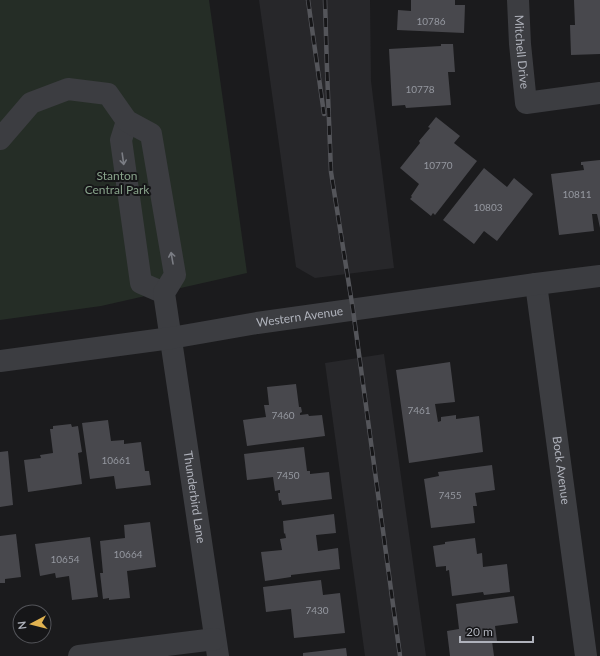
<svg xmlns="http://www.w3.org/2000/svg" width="600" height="656" font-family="Lato,sans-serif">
	<rect width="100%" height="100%" fill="#1b1b1d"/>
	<path fill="#27272a" d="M259 0H370L371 81 394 268 315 278 296 267Z
		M384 354 426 656H365L325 363Z"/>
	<path fill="#252d26" d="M0 0H209L247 273 101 306 0 320Z"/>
	<path fill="#48484d" d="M411 0H455V5H465L464 33 397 30 398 10 411 11Z
		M574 0H600V54L571 55 570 25H575Z
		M441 44H453L455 72H448L451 105 406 108 405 105 392 106 389 49 441 46Z
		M436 117 460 136 454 143 477 161 435 215 433 213 431 216 410 199 412 197 411 196 419 184 400 168 420 143 419 141 430 128 428 127Z
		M600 160V228L597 214H592L594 231 559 235 551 174 584 170 583 165H581V162Z
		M484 168 507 187 514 178 533 194 497 241 484 231 474 244 443 220Z
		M450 362 455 402 435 404 438 422 441 421V417L456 415V419L479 416 483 452 409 463 396 370Z
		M296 384 299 407H301L302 412 300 413V415L308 414 309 416 322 415 325 436 247 446 243 420 266 417 264 405H269L267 387Z
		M108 420 111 441 124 440V444L141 442 145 471H149L151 485 116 489 114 476 90 479 82 423Z
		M71 424 72 427 78 426 82 452 78 453 82 484 28 492 24 460 41 458 40 455 53 453 50 429H53V426Z
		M304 447 307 471H310V474L329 472 332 499 282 505 281 500 279 501 278 493H280V490L275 491 273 477 247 480 244 454Z
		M8 451 13 505 0 507V452Z
		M492 465 495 490 475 493 477 506H473L475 523 431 528 424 479 439 476 438 472Z
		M334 514 336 533 316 535 318 551 338 548 340 569 291 575V577L265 581 261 552 282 550 280 539 286 538 285 533 284 534 283 521Z
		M150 522 156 567 127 571 130 598 109 600V598L103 599 100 573H103L100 541 125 538 124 525Z
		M16 534 21 577 5 579V583H0V536Z
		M90 537 98 597 72 600 69 576 56 578 55 573 40 576 35 544Z
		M475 538 477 554 482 553 483 567 507 564 510 592 484 595 483 592 452 596 449 570 446 571V566L436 567 433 546 445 544V542Z
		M321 580 323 595 340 593 345 633 294 638 291 609 266 612 263 587Z
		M514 596 518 623 495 626 497 641H492L494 656H450L447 631 459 629 456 604Z
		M346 648 347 656H303V653Z"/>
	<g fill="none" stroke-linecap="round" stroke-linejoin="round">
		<g stroke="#3c3d41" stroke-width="22">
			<path id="s1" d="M518 0 520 44 526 103 600 93"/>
			<path d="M127 121 121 140 141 283 164 293"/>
			<path id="s2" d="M0 139 31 103 68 89 108 94 127 121 151 134 175 275 164 293 218 656"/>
			<path id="s3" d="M536 284 586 656"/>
			<path id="s4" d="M0 361 171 338 257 323 536 284 600 276"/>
			<path d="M79 656 215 639"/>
		</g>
		<defs>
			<path id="rail" d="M308 0 324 114
				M325 0 327 69 331 172 353 310 400 656"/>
		</defs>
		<use href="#rail" stroke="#54555a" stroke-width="4.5"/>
		<use href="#rail" stroke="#161618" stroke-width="3" stroke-dasharray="9" stroke-linecap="butt"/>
	</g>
	<defs><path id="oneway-shaft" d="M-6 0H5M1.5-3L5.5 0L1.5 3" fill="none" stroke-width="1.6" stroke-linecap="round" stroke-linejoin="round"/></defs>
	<g stroke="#7b7d84">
		<use href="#oneway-shaft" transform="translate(123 159) rotate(82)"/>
		<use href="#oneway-shaft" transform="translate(172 258) rotate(-100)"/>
	</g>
	<g text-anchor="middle" stroke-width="4" stroke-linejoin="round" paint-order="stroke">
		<g font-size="10" fill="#9598a0">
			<text x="431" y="25">10786</text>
			<text x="420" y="93">10778</text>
			<text x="438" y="169">10770</text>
			<text x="577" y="198">10811</text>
			<text x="488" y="211">10803</text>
			<text x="419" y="414">7461</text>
			<text x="283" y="419">7460</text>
			<text x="116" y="464">10661</text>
			<text x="288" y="479">7450</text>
			<text x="450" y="499">7455</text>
			<text x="128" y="558">10664</text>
			<text x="65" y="563">10654</text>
			<text x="317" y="614">7430</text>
		</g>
		<g font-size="12" fill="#afb2bb" stroke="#161618">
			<text dy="4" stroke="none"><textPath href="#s1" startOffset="52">Mitchell Drive</textPath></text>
			<text dy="4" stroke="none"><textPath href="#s4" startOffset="303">Western Avenue</textPath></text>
			<text dy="4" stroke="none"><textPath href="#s3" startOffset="188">Bock Avenue</textPath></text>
			<text dy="4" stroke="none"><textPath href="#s2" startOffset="558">Thunderbird Lane</textPath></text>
		</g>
		<g font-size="12" fill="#88a38b" stroke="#161618">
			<text x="117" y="180">Stanton<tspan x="117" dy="14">Central Park</tspan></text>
		</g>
	</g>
	<g transform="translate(32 624) rotate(263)"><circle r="19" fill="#161618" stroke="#535459"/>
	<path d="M0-3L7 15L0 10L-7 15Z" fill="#e0b250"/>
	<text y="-6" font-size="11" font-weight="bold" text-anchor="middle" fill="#afb2bb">N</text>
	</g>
	<path d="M460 636v6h73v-6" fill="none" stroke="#afb2bb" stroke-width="2"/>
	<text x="466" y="636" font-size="12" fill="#afb2bb" stroke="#161618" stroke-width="3" paint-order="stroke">20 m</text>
</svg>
